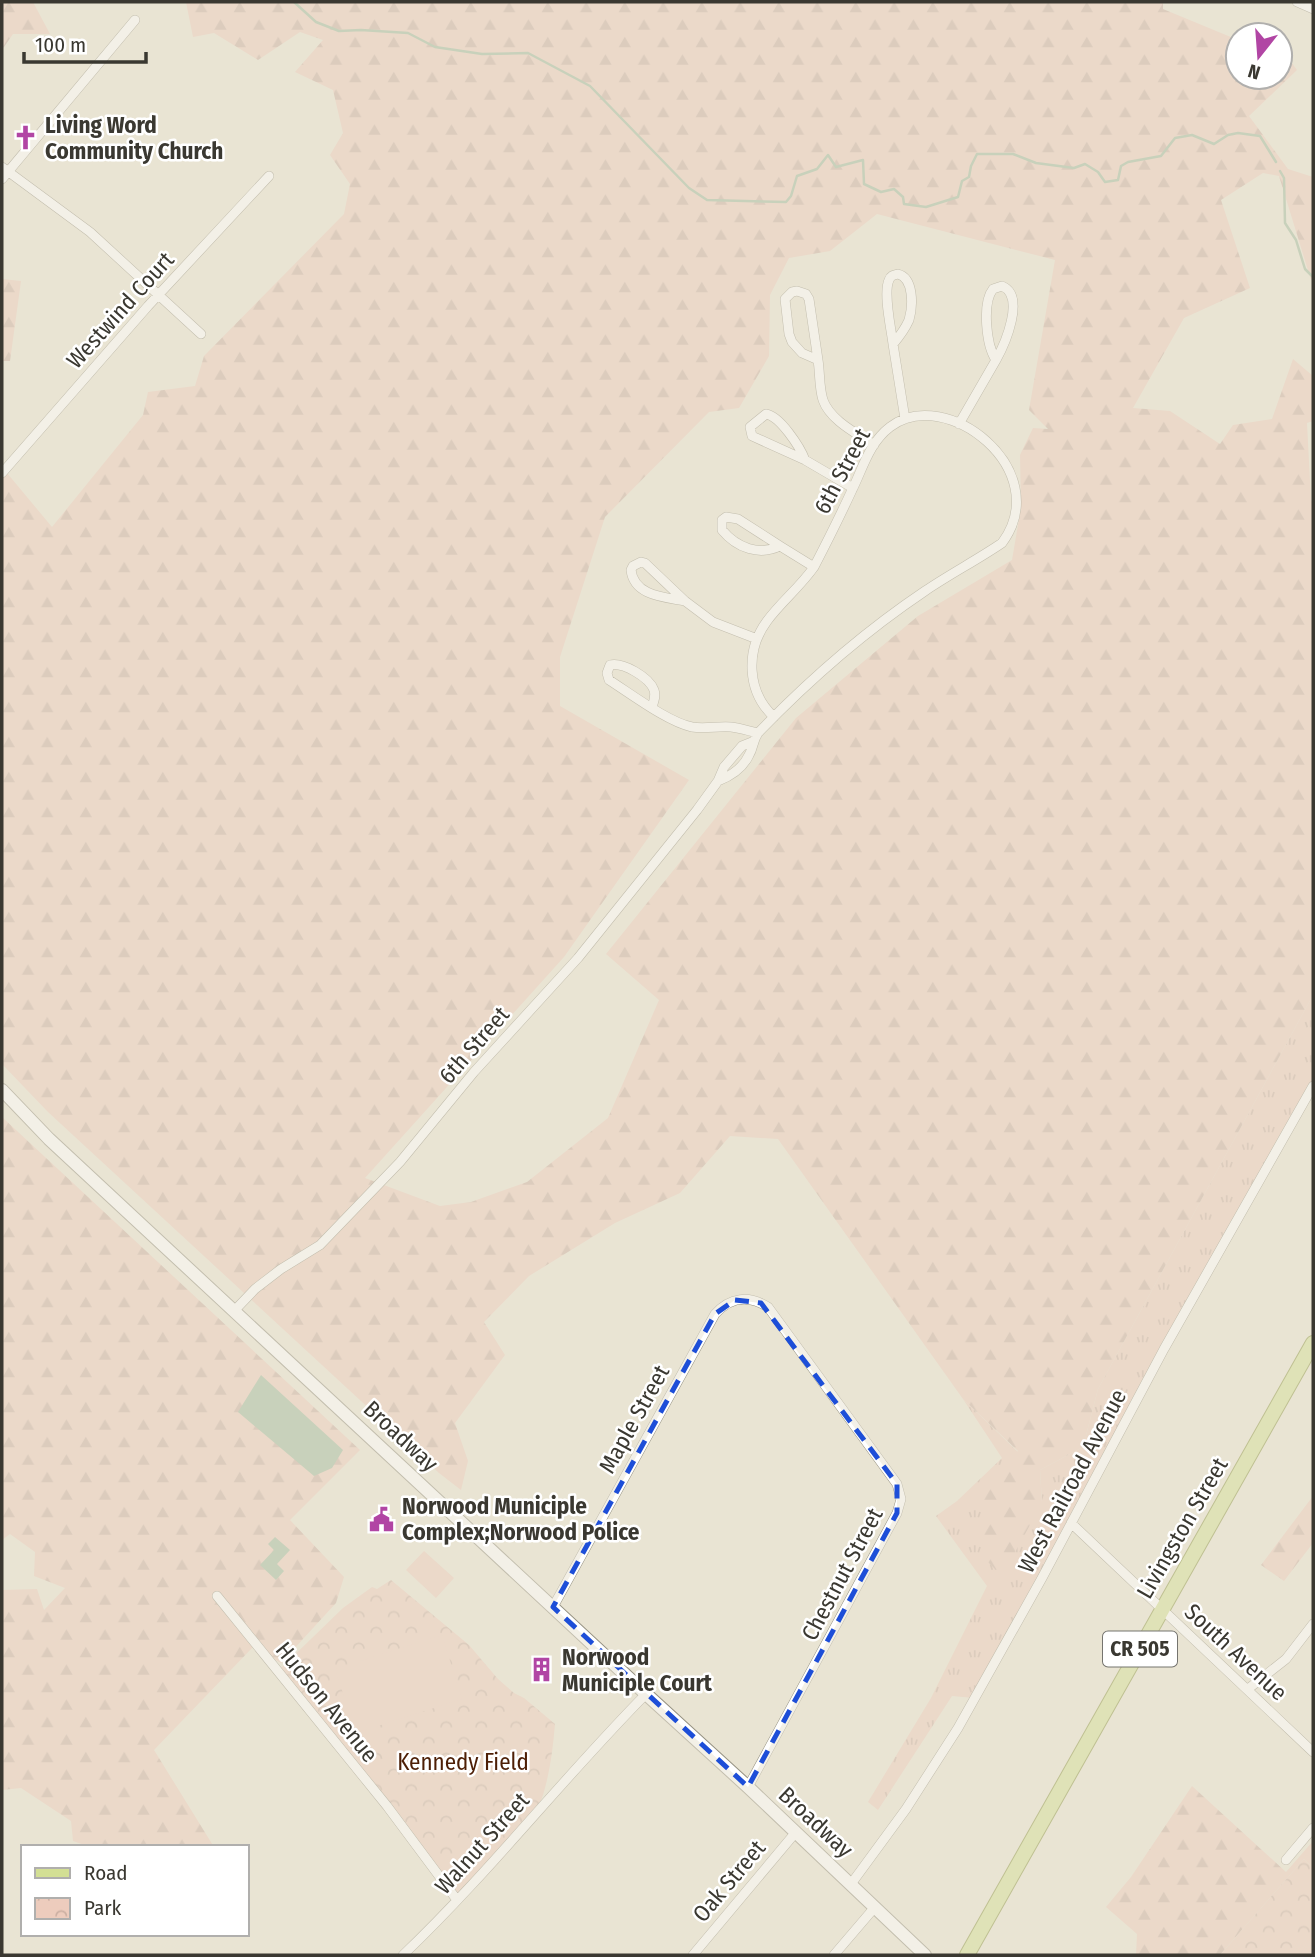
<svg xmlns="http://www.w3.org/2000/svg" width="1315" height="1957" font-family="'Fira Sans Condensed',sans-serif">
	<defs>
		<pattern id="grass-tufts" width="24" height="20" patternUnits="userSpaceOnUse" patternTransform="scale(1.75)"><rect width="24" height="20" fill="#edccbd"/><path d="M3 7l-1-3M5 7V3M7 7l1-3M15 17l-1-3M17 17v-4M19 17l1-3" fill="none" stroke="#ccb0a3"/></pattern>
		<pattern id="forest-firs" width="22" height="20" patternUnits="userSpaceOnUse" patternTransform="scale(1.75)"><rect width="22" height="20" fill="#edccbd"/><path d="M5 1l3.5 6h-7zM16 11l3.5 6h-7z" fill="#ccb0a3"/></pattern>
		<pattern id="park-crowns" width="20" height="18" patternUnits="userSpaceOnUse" patternTransform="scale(1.75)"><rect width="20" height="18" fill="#edccbd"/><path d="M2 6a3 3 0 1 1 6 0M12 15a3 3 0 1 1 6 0" fill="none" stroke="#ccb0a3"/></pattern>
	</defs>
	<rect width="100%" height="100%" fill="#e9e4d3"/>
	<path fill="url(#grass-tufts)" d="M1313 995V1080L987 1677 974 1698 952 1696 878 1810 868 1802 931 1698 987 1586 936 1516 957 1501 1002 1458 963 1399 1018 1452 1042 1503 1040 1470 1083 1447 1098 1389Z"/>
	<path fill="url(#forest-firs)" fill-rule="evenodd" d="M2 2H33L50 34H13L2 50Z
		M186 2H1163V9L1238 40V77H1280V57L1291 62 1297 70 1249 116 1288 169 1313 177V278L1311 280 1279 176 1263 173 1221 200 1250 288 1184 318 1133 408 1170 411 1220 444 1233 425 1272 419 1293 359 1313 376V421L1307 423 1311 500 1313 503V995L1098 1389 1083 1447 1040 1470 1042 1503 1002 1576 988 1562 979 1496 1018 1451 963 1399 778 1139 730 1136 680 1193 615 1223 529 1276 484 1322 505 1355 455 1423 468 1461 461 1490 439 1473 48 1112 2 1064V467L52 527 143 415 148 392 195 386 204 356 344 214 350 184 330 155 343 133 333 90 295 72 323 40 300 32 258 60 214 33 193 37ZM877 214 1055 260 1029 410 1048 429 1033 428 1020 455 1021 507 1012 560 918 616 796 718 606 954 659 1000 608 1118 527 1182 471 1202 440 1206 365 1178 564 957 689 780 560 706V657L605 517 709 412 739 408 769 356 770 295 789 258 830 251Z
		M2 279 21 281 10 361H2Z
		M2 1117 360 1450 290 1520 344 1577 336 1603 281 1663 253 1647 154 1750 214 1847H90L73 1841 71 1821 21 1788 2 1790 3 1590 37 1589 44 1610 65 1588 34 1576 35 1552 10 1534 2 1540Z
		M1313 1496V1543L1284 1581 1261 1565Z
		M1192 1786 1286 1872 1313 1841V1868L1304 1859 1220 1955H1136L1137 1934 1106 1907 1131 1877Z"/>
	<path fill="url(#park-crowns)" d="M391 1580 469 1645 498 1679 514 1693 524 1698 555 1724C553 1748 550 1772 543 1795 529 1836 493 1869 463 1900L280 1669 343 1608 372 1587 377 1589Z
		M1304 1859 1313 1868V1955H1220Z"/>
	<path fill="#edccbd" d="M424 1551 454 1578 436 1598 406 1570Z
		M442 1635 462 1699 356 1733 335 1669Z"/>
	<path fill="#a1ba9e" d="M261 1375 343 1450 332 1468 314 1476 238 1412Z
		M275 1537 290 1550 277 1564 284 1571 276 1580 260 1565 274 1550 268 1544Z"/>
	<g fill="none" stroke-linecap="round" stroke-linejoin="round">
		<path stroke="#a1ba9e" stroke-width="2.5" d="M294 2 316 22 339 31 361 30 408 33 435 47 482 54 528 53 590 86 689 188 707 200 786 202 791 196 797 176 817 169 828 155 836 167 863 160 864 184 881 192 894 189 903 197 904 204 926 207 958 197 962 181 969 177 971 166 977 154H1013L1036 163 1074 168 1085 164 1098 172 1105 182 1118 180 1121 166 1128 162 1161 156 1175 138 1192 135 1214 144 1228 135 1238 133 1260 136 1276 162
			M1280 171 1284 178 1285 223 1296 240 1305 269 1313 277"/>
		<defs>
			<path id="street" d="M1297 2 1313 9
				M2 167 90 232 201 334
				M2 179 135 20
				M898 274C914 278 913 306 909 320 905 329 899 337 893 344 891 328 883 293 889 280 891 275 894 275 898 274Z
				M1002 286C1026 296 1005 344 996 360 986 345 982 303 993 289Z
				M797 291 806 294 809 299 818 360 802 353 792 342 789 334 785 299 792 292Z
				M893 344 905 419
				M818 360C820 372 819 388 823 400 830 420 856 433 874 445
				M766 414C780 416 800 447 805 460L752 436 750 427Z
				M959 424 996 360
				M805 460 853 488
				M2 473 148 306 269 176
				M726 517 738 519 780 546C759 556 737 548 722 530V520Z
				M780 546 814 567
				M641 562 645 563 685 601C664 597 634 596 631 570L633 566Z
				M685 601 713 622 757 639
				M652 707C654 701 656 696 654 690 649 677 623 662 610 665L607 673 609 680C631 694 668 722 692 727 705 729 718 726 731 727 740 728 749 731 758 733
				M718 781C731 776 743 768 749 755 754 747 752 742 758 733 809 680 864 632 925 591 950 574 977 560 1002 543 1056 470 945 384 890 427 869 443 863 468 852 490 840 516 827 542 814 567 800 587 781 602 767 621 745 651 747 692 774 717
				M235 1310 255 1289 281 1269 320 1245 400 1162 474 1072 578 958 697 810 718 781 724 767 742 746 752 742
				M1071 1523 1313 1752
				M217 1596 387 1806 457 1900
				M553 1607 715 1314C730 1297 749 1295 768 1307L897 1484 901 1499 897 1513 748 1787
				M1248 1689 1286 1659 1313 1624
				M1286 1860 1313 1828
				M851 1884 906 1809 958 1728 1042 1578 1164 1349 1313 1086
				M403 1955C489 1873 562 1779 646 1694
				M693 1955 796 1832
				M834 1955 875 1907"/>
			<path id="secondary" d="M2 1090 49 1139 646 1694 748 1787 925 1955"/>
			<path id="primary" d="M967 1955 1313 1343"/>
		</defs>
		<use href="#street" stroke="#959181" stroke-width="10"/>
		<use href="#secondary" stroke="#959181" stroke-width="14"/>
		<use href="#primary" stroke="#8b9643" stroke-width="16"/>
		<use href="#street" stroke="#fff" stroke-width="9"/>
		<use href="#secondary" stroke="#fff" stroke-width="12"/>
		<use href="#primary" stroke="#d3df94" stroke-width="14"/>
	</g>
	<path d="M0 0H1315V1957H0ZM735 1300 761 1303 897 1484V1513L748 1787 553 1607 715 1314Z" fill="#e9e4d3" fill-opacity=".55" fill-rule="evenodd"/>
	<path fill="none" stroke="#1d4ed8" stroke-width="5" stroke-dasharray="14 9" stroke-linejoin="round" d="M735 1300 761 1303 897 1484V1513L748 1787 553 1607 715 1314Z"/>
	<defs>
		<symbol id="church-bare" viewBox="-9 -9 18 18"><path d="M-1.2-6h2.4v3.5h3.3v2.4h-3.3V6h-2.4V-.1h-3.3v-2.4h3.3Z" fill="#b145a4" stroke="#fff" stroke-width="2.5" paint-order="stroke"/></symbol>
		<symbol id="civic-bare" viewBox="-9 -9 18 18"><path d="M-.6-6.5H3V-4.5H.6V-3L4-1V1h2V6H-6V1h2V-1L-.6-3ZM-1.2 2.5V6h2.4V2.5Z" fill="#b145a4" stroke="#fff" stroke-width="2.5" paint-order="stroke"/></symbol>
		<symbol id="building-bare" viewBox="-9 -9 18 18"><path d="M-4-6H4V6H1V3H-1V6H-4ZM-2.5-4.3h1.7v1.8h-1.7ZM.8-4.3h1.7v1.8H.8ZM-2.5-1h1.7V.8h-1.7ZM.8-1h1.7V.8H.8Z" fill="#b145a4" stroke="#fff" stroke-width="2.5" paint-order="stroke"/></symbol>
	</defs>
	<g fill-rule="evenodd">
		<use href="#church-bare" x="8" y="120" width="35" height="35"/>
		<use href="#civic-bare" x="364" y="1502" width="35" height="35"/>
		<use href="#building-bare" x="524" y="1652" width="35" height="35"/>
	</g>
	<g text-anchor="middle" stroke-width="5" stroke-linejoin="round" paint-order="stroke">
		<rect fill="#fff" stroke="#75746f" stroke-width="2" x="1103" y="1631.5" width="74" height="35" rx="5"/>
		<g font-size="21" font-weight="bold" fill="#3a3831">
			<text x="1140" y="1656">CR 505</text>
		</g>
		<g font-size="23" font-weight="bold" fill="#3a3831" stroke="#fff" text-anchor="start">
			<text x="45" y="133">Living Word<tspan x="45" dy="26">Community Church</tspan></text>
			<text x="402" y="1514">Norwood Municiple<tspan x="402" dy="26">Complex;Norwood Police</tspan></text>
			<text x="562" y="1665">Norwood<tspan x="562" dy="26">Municiple Court</tspan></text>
		</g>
		<g font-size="23" fill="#3a3831" stroke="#fff">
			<text transform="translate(120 310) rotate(-48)" y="8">Westwind Court</text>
			<text transform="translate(842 471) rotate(-62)" y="8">6th Street</text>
			<text transform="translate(474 1045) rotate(-49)" y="8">6th Street</text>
			<text transform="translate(634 1419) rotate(-61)" y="8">Maple Street</text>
			<text transform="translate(401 1436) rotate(43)" y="8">Broadway</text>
			<text transform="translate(1072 1481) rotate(-62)" y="8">West Railroad Avenue</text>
			<text transform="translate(1182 1528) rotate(-60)" y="8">Livingston Street</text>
			<text transform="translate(842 1574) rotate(-62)" y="8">Chestnut Street</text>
			<text transform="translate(1236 1652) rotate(43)" y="8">South Avenue</text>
			<text transform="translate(327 1702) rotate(51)" y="8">Hudson Avenue</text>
			<text transform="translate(816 1822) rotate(43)" y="8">Broadway</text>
			<text transform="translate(482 1843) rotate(-48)" y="8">Walnut Street</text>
			<text transform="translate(729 1881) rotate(-50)" y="8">Oak Street</text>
		</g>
		<g font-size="23" fill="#4d1f06" stroke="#fff">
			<text x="463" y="1770">Kennedy Field</text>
		</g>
	</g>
	<rect width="1315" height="1957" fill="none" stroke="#3a3831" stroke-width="7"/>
	<rect x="21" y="1845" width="228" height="91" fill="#ffffff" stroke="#b0afad" stroke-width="2"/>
	<rect x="35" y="1868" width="35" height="10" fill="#d3df94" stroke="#b0afad" stroke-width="2"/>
	<text x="84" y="1880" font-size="21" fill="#3a3831">Road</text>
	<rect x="35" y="1898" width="35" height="21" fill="url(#park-crowns)" stroke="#b0afad" stroke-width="2"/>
	<text x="84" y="1915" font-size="21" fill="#3a3831">Park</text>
	<g transform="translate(1259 56) rotate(197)"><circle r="33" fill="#ffffff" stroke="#b0afad" stroke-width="2"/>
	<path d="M0-5L12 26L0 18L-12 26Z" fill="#b145a4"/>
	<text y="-10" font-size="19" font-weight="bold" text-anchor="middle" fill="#3a3831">N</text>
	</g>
	<path d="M24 52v10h122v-10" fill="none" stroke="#3a3831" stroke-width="3.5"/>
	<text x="35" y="52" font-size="21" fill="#3a3831" stroke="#ffffff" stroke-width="5" paint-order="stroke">100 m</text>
</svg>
